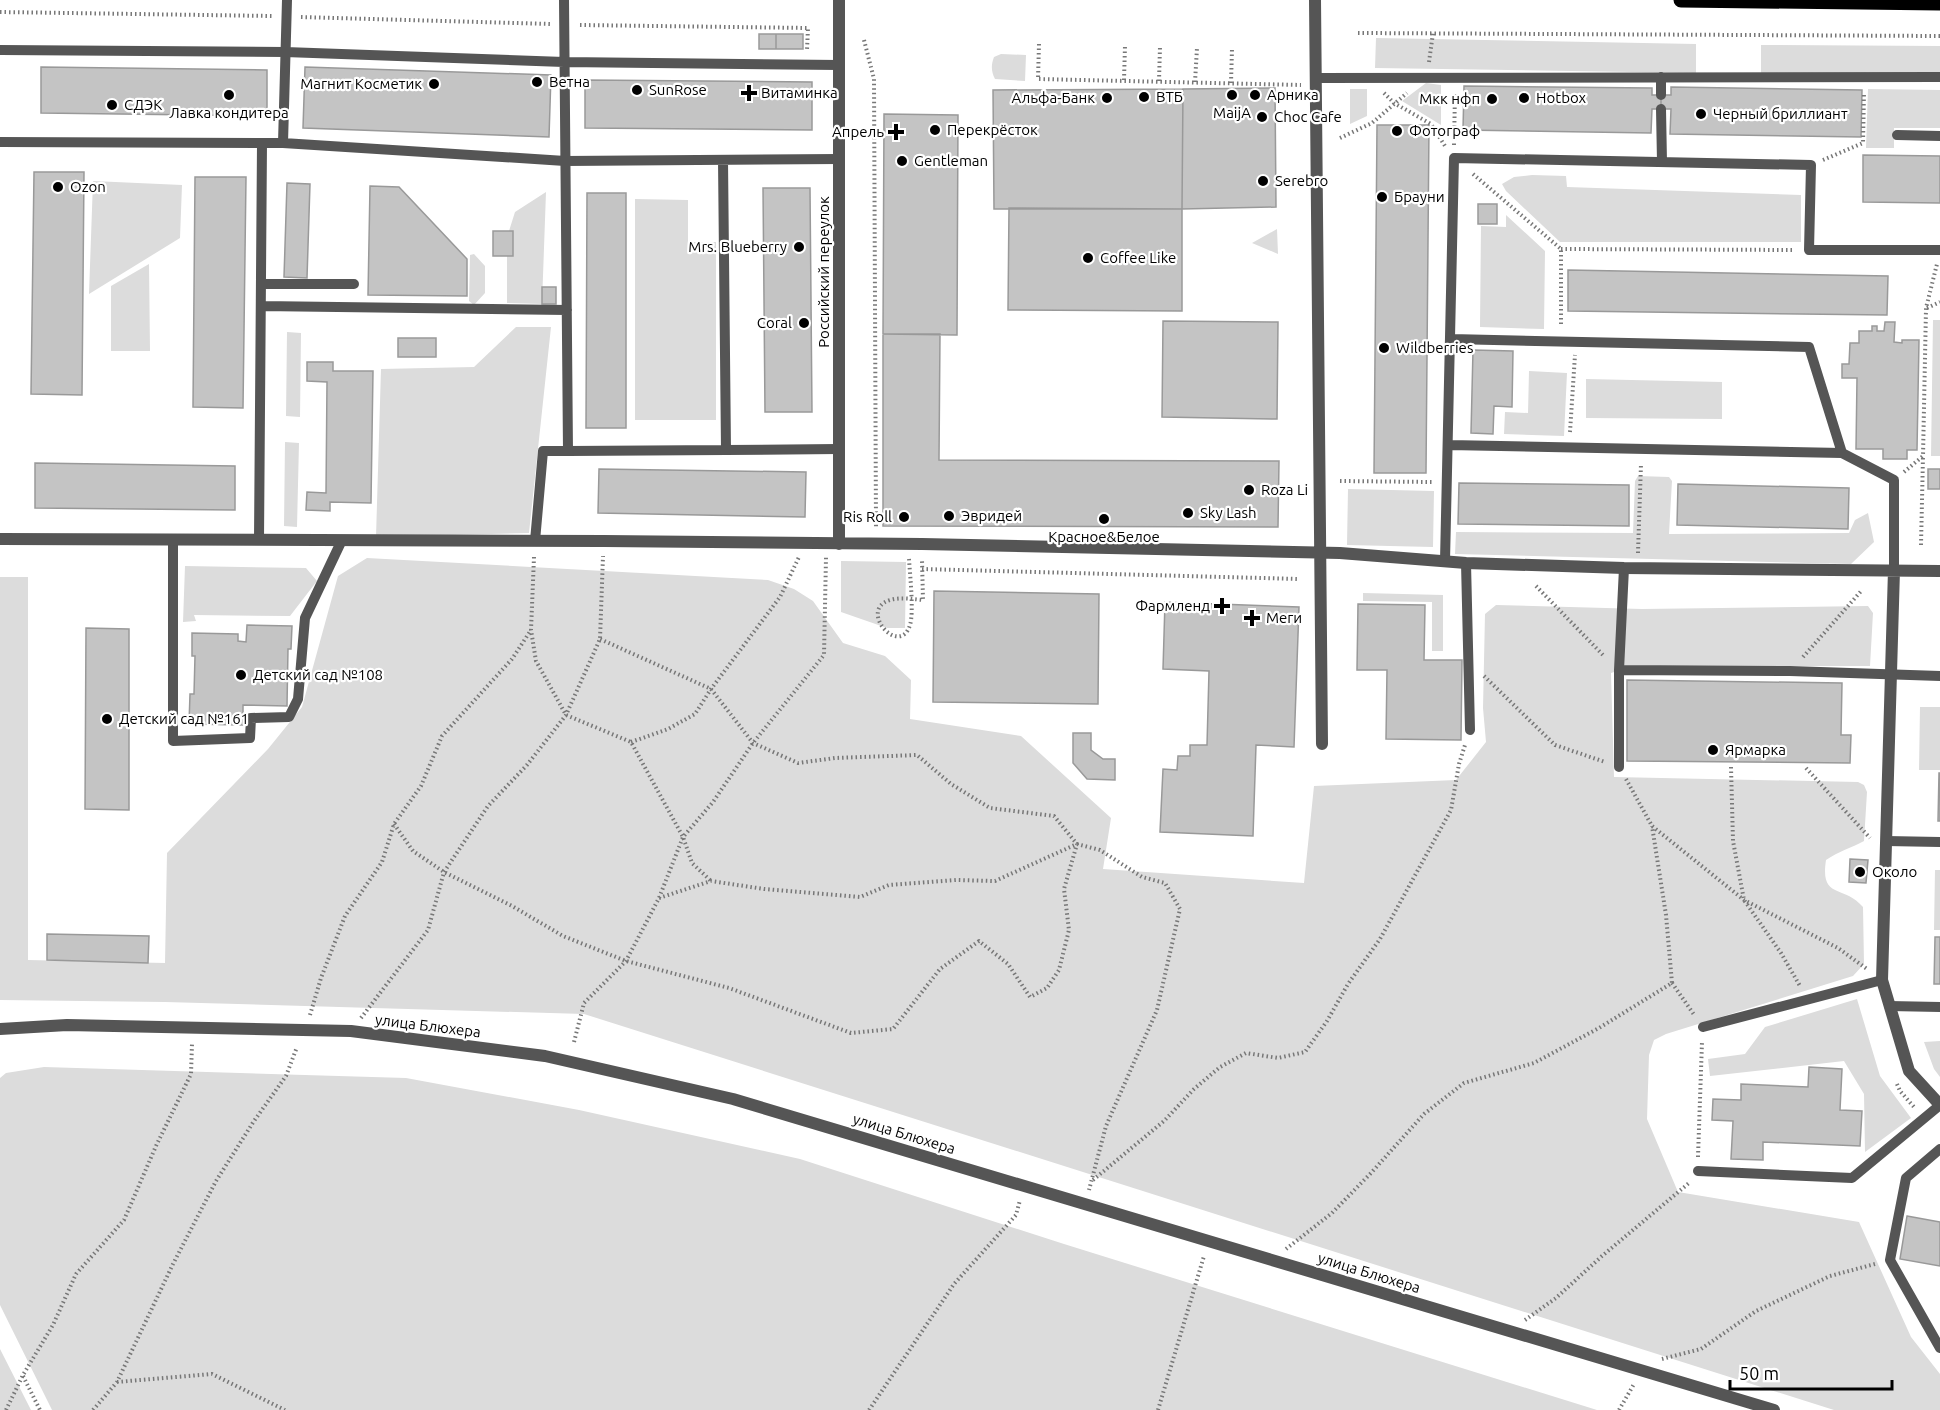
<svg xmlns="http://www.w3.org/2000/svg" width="1940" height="1410" font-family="Ubuntu,sans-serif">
	<rect width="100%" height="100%" fill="#fff"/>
	<path fill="#dcdcdc" d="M1376 38 1696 44V73L1375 68Z
		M1761 45 1940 46V73H1761Z
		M1001 54 1026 55 1025 81 995 79C991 71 991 65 994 57Z
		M1426 83 1441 85V125L1402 101Z
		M1350 89H1367V116L1350 124Z
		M1868 89 1940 90V128H1894V148H1866Z
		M1532 175 1566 176 1567 187 1801 195V242H1560L1506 191 1502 184 1514 177Z
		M93 181 182 185 180 238 89 294Z
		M546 192 542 304 507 303V256H513V232L509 231 515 212Z
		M635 199 688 200V242H716V420H635Z
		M1506 215 1545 251 1544 329 1480 327 1481 226 1506 227Z
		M1277 229 1278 254 1252 243Z
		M474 254 485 266V293L474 305 469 301 470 255Z
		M149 264 150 351H111V286Z
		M1933 320H1940V456H1931Z
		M516 327H551L529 533 376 537 381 369 474 367Z
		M287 332 301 333 300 417 286 416Z
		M1529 371 1567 373 1564 436 1504 434 1505 412 1528 413Z
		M1586 379 1722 382V419L1586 418Z
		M285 442 299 443 297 527 284 526Z
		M1638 476 1669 477 1672 481 1669 534 1849 533 1855 520 1868 513 1874 542 1851 564 1455 554 1456 532 1633 533 1635 481Z
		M1348 489 1434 491 1433 547 1347 545Z
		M367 558 768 580 794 589 813 601 843 643 885 656 911 680 910 719 1021 736 1111 818 1103 869 1304 883 1314 786 1456 780 1486 742 1483 708 1485 614 1496 605 1642 609 1868 606 1873 613 1870 666H1633L1611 673 1614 777 1858 782 1864 785 1867 792 1864 841C1851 848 1839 851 1826 860 1820 900 1843 884 1863 907L1864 964 1853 976 1666 1034 1654 1040 1649 1055 1647 1119 1678 1192 1859 1222 1911 1337 1940 1374V1410H1834L584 1014 165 1002 0 1000V577H28V960L165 963 167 853 268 749 302 707 338 576Z
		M841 561 906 562 905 628H887L841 612Z
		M185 566 306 568 317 581 290 616 194 615 196 621 183 622Z
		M1363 593 1443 595V651H1432V602L1363 601Z
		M1920 707H1940V770H1919Z
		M1935 870H1940V930H1934Z
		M1857 999 1880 1076 1911 1118 1865 1152 1864 1094 1844 1061 1710 1076 1708 1059 1745 1054 1765 1027Z
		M1940 1041V1077L1934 1069 1924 1042Z
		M44 1067 406 1078 579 1110 800 1159 1064 1244 1597 1410H52L0 1305V1078L6 1073Z
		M0 1349 31 1410H0Z"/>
	<path fill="#c4c4c4" stroke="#999" stroke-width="1.5" d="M759 34H776V49H759Z
		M776 34H803V49H776Z
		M41 67 267 70V116L41 113Z
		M305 67 551 75 549 137 303 128Z
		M585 80 812 82V130L585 128Z
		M1464 86 1652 88V95H1661V109H1652L1651 133 1463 130Z
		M1671 87 1862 90 1861 137 1670 134 1671 109H1661V95H1671Z
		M1275 88 1276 207 1182 209 1183 89Z
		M1183 89 1182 209H994L993 90Z
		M884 114 958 115 957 335 883 334Z
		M1377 125H1429L1426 473H1374Z
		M1863 155 1940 156V203L1863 202Z
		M34 172H84L82 395 31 394Z
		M195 177H246L243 408 193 407Z
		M287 183 310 184 307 278 284 277Z
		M370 186 399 187 467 259V296L368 295Z
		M763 188H810L812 412H765Z
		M587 193H626V428H586Z
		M1478 204H1497V224H1478Z
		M1009 208 1182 209V311L1008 310Z
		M493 231H513V256H493Z
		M1568 270 1888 276 1887 315 1568 311Z
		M542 287H556V304H542Z
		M1163 321 1278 322 1277 419 1162 417Z
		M1885 322H1895L1894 342 1902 343V340H1919L1917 450H1907V459H1883V449H1856L1857 378H1842V364H1849L1850 343H1859V331H1872V326H1877V331H1884Z
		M883 334H940L939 460 1279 461 1278 527 883 526Z
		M398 338H436V357H398Z
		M1473 350 1513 351 1512 407 1494 406 1493 434 1471 433Z
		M307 362H333V371H373L371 503 330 502V511L306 510 307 492 326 493 327 382 307 381Z
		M35 463 235 466V510L35 508Z
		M599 469 806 472 805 517 598 513Z
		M1928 469H1940V489H1928Z
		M1459 483 1629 485V526L1458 524Z
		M1678 484 1849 488 1848 529 1677 525Z
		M934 591 1099 594 1098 704 933 702Z
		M1165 602 1299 607 1294 747 1256 745 1253 836 1160 832 1163 769 1177 770 1178 756H1190V745H1207L1209 671 1163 669Z
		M1358 604 1425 605 1424 660H1462L1461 740 1386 739 1387 670H1357Z
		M247 625 292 626 291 649H288L287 706 243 705V725L189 724 190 694H194L195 656H192V633L238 634V641L246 642Z
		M86 628 129 629V810L85 809Z
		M1627 680 1842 683 1841 735H1851L1850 763 1627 761Z
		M1073 733H1091V750L1103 759H1115V780L1087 779 1073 763Z
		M1939 773H1940V821H1938Z
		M1850 859 1868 860 1866 883 1849 882Z
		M47 934 149 936 148 963 47 960Z
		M1935 937H1940V984H1934Z
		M1809 1067 1842 1069 1840 1110 1862 1111 1860 1146 1763 1142V1160L1731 1159 1733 1121 1712 1120 1713 1099 1741 1100V1084L1808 1087Z
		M1907 1216 1940 1222V1266L1900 1259Z"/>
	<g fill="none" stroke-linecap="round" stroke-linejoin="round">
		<path stroke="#777" stroke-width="4" stroke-dasharray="1.5 3" stroke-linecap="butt" d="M0 12 272 16
			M301 17 551 24
			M580 25 808 28 807 50
			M1358 33 1940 36
			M864 40 874 79 876 528
			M1039 44 1038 79 1301 85
			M1429 62 1433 33
			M1124 80 1125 46
			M1159 81 1160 47
			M1195 82 1197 48
			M1231 83 1232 49
			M1384 93 1394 103 1431 124 1445 146
			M1340 138 1372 123 1407 93
			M1454 145 1455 92
			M1823 160 1863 143 1864 92
			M1473 174 1561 249V327
			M1561 249 1794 250
			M1927 308 1940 302
			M1570 432 1575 355
			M1904 472 1923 456 1926 308 1937 264
			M1340 481 1432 482
			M1921 545 1923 456
			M1638 553 1641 464
			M534 557 531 630 536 661 566 715 631 742 683 837 692 863 711 881
			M909 559C910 575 914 612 910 625 900 658 857 610 890 600 900 597 912 599 923 600L922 560
			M922 569 1299 579
			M1536 586 1603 655
			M1803 657 1862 590
			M1484 676 1555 745 1605 762
			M631 742 668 729 695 714 711 689 780 597 799 557
			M1731 767 1733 841 1744 900 1781 953 1800 986
			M1806 768 1870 838
			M1626 779 1652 826 1744 900 1838 948 1867 969
			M394 824 413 851 444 872 512 906 563 936 626 961 729 988 851 1033 893 1029 940 969 979 941 1008 964 1030 997 1047 988 1059 970 1069 930 1064 889 1077 844 1054 816 990 808 951 784 917 755 835 758 798 763 753 743 711 689 600 639
			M659 898 711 881 764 889 860 897 889 885 956 880 995 881 1077 844 1100 850 1142 877 1165 883 1180 909 1157 1010 1106 1126 1089 1190
			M1672 983 1695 1016
			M310 1015 321 978 345 916 382 862 394 824 421 786 442 736 512 659 531 630
			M361 1018 428 930 444 872 488 806 527 765 566 715 600 639 603 556
			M574 1042 584 1003 626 961 659 898 683 837 713 802 753 743 824 655 826 557
			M1897 1084 1900 1091 1914 1107
			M1698 1157 1702 1042
			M1093 1180 1164 1121 1194 1089 1220 1067 1246 1053 1278 1058 1305 1052 1327 1021 1348 984 1380 939 1451 810 1459 764 1465 745
			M1286 1249 1332 1213 1371 1173 1424 1114 1464 1083 1534 1063 1599 1028 1672 983 1666 915 1652 826
			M1525 1320 1556 1298 1602 1256 1689 1183
			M1662 1359 1701 1349 1756 1311 1830 1276 1875 1264
			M23 1376 40 1410
			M117 1382 212 1374 285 1410
			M6 1410 23 1375 53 1325 76 1274 124 1220 156 1146 191 1074 192 1044
			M93 1410 117 1382 173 1264 216 1181 254 1121 286 1076 297 1047
			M869 1410 954 1284 1016 1215 1020 1200
			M1158 1410 1204 1256
			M1619 1410 1634 1384"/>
		<path stroke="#555" stroke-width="10" d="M0 50 285 52 564 62 839 65
			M1661 77V95
			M1315 78 1940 77
			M1661 109 1662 162
			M1897 135 1940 136
			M0 142 283 143 565 161 839 159
			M283 143 287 0
			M723 160 726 450 838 449
			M261 284H354
			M261 306 567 310
			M1451 339 1809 347 1842 453
			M1449 445 1842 453 1894 480V570
			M568 451 726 450
			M173 540V741L250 738 251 718 289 717 298 699 305 618 342 540
			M259 540 262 143
			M535 541 543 451H568L564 0
			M1445 561 1454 158 1811 165 1809 250H1940
			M1466 563 1470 730
			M1619 670 1790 671 1940 676
			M1619 767V670L1624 568
			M1886 841 1940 842
			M1889 1006 1940 1007
			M1703 1027 1882 980
			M1940 1149 1906 1178 1890 1260 1940 1348
			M1698 1171 1852 1178 1940 1105"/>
		<path stroke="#555" stroke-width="12" d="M1315 0 1322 744
			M0 539 604 541 922 544 1340 553 1466 563 1624 568 1940 571
			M839 544V0
			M1894 570 1882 980 1909 1071 1940 1105
			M0 1029 67 1025 351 1031 545 1056 733 1099 1774 1410"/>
		<path stroke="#000" stroke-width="15" d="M1681 0 1940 3"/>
	</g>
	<g fill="#000" stroke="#fff" stroke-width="2">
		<circle cx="537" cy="82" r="6"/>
		<circle cx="434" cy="84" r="6"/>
		<circle cx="637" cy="90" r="6"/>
		<path d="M746 84h6v6h6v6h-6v6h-6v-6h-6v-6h6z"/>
		<circle cx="229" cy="95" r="6"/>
		<circle cx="1232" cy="95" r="6"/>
		<circle cx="1255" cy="95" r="6"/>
		<circle cx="1144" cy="97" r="6"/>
		<circle cx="1107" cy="98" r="6"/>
		<circle cx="1524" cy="98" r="6"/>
		<circle cx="1492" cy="99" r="6"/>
		<circle cx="112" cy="105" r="6"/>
		<circle cx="1701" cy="114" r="6"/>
		<circle cx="1262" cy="117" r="6"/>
		<circle cx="935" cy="130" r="6"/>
		<circle cx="1397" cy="131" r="6"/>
		<path d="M893 123h6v6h6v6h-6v6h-6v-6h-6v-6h6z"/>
		<circle cx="902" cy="161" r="6"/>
		<circle cx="1263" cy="181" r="6"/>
		<circle cx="58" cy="187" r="6"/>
		<circle cx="1382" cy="197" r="6"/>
		<circle cx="799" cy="247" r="6"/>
		<circle cx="1088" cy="258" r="6"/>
		<circle cx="804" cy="323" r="6"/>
		<circle cx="1384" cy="348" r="6"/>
		<circle cx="1249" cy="490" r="6"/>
		<circle cx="1188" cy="513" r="6"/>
		<circle cx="949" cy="516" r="6"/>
		<circle cx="904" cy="517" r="6"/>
		<circle cx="1104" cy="519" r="6"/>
		<path d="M1219 597h6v6h6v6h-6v6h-6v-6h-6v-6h6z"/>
		<path d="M1249 609h6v6h6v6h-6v6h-6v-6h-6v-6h6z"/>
		<circle cx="241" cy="675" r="6"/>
		<circle cx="107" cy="719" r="6"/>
		<circle cx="1713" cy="750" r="6"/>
		<circle cx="1860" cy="872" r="6"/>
	</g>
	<g text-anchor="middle" stroke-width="4.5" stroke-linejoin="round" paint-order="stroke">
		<g font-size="15" fill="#000" stroke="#fff" text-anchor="start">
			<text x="549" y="87">Ветна</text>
			<text x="422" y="89" text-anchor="end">Магнит Косметик</text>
			<text x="649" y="95">SunRose</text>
			<text x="761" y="98">Витаминка</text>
			<text x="1267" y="100">Арника</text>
			<text x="1156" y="102">ВТБ</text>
			<text x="1095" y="103" text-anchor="end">Альфа-Банк</text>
			<text x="1536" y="103">Hotbox</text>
			<text x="1480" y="104" text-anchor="end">Мкк нфп</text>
			<text x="124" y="110">СДЭК</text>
			<text x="229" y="118" text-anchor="middle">Лавка кондитера</text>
			<text x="1232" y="118" text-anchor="middle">MaijA</text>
			<text x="1713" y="119">Черный бриллиант</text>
			<text x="1274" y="122">Choc Cafe</text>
			<text x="947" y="135">Перекрёсток</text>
			<text x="1409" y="136">Фотограф</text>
			<text x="884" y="137" text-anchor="end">Апрель</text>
			<text x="914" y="166">Gentleman</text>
			<text x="1275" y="186">Serebro</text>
			<text x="70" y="192">Ozon</text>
			<text x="1394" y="202">Брауни</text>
			<text x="787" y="252" text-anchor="end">Mrs. Blueberry</text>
			<text x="1100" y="263">Coffee Like</text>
			<text x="792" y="328" text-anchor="end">Coral</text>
			<text x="1396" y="353">Wildberries</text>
			<text x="1261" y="495">Roza Li</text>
			<text x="1200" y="518">Sky Lash</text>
			<text x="961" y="521">Эвридей</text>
			<text x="892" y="522" text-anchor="end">Ris Roll</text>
			<text x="1104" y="542" text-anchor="middle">Красное&amp;Белое</text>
			<text x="1210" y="611" text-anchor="end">Фармленд</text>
			<text x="1266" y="623">Меги</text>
			<text x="253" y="680">Детский сад №108</text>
			<text x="119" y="724">Детский сад №161</text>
			<text x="1725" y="755">Ярмарка</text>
			<text x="1872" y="877">Около</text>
		</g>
		<g font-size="15" fill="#000" stroke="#fff">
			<text transform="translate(824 272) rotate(-90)" y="5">Российский переулок</text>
			<text transform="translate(428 1026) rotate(7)" y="5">улица Блюхера</text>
			<text transform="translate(904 1134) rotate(17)" y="5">улица Блюхера</text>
			<text transform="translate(1369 1273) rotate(17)" y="5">улица Блюхера</text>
		</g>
	</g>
	<path d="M1730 1380v9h162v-9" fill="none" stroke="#000000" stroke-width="3"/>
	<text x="1739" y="1380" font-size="18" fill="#000000" stroke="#ffffff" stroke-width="4.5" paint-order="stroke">50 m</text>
</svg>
